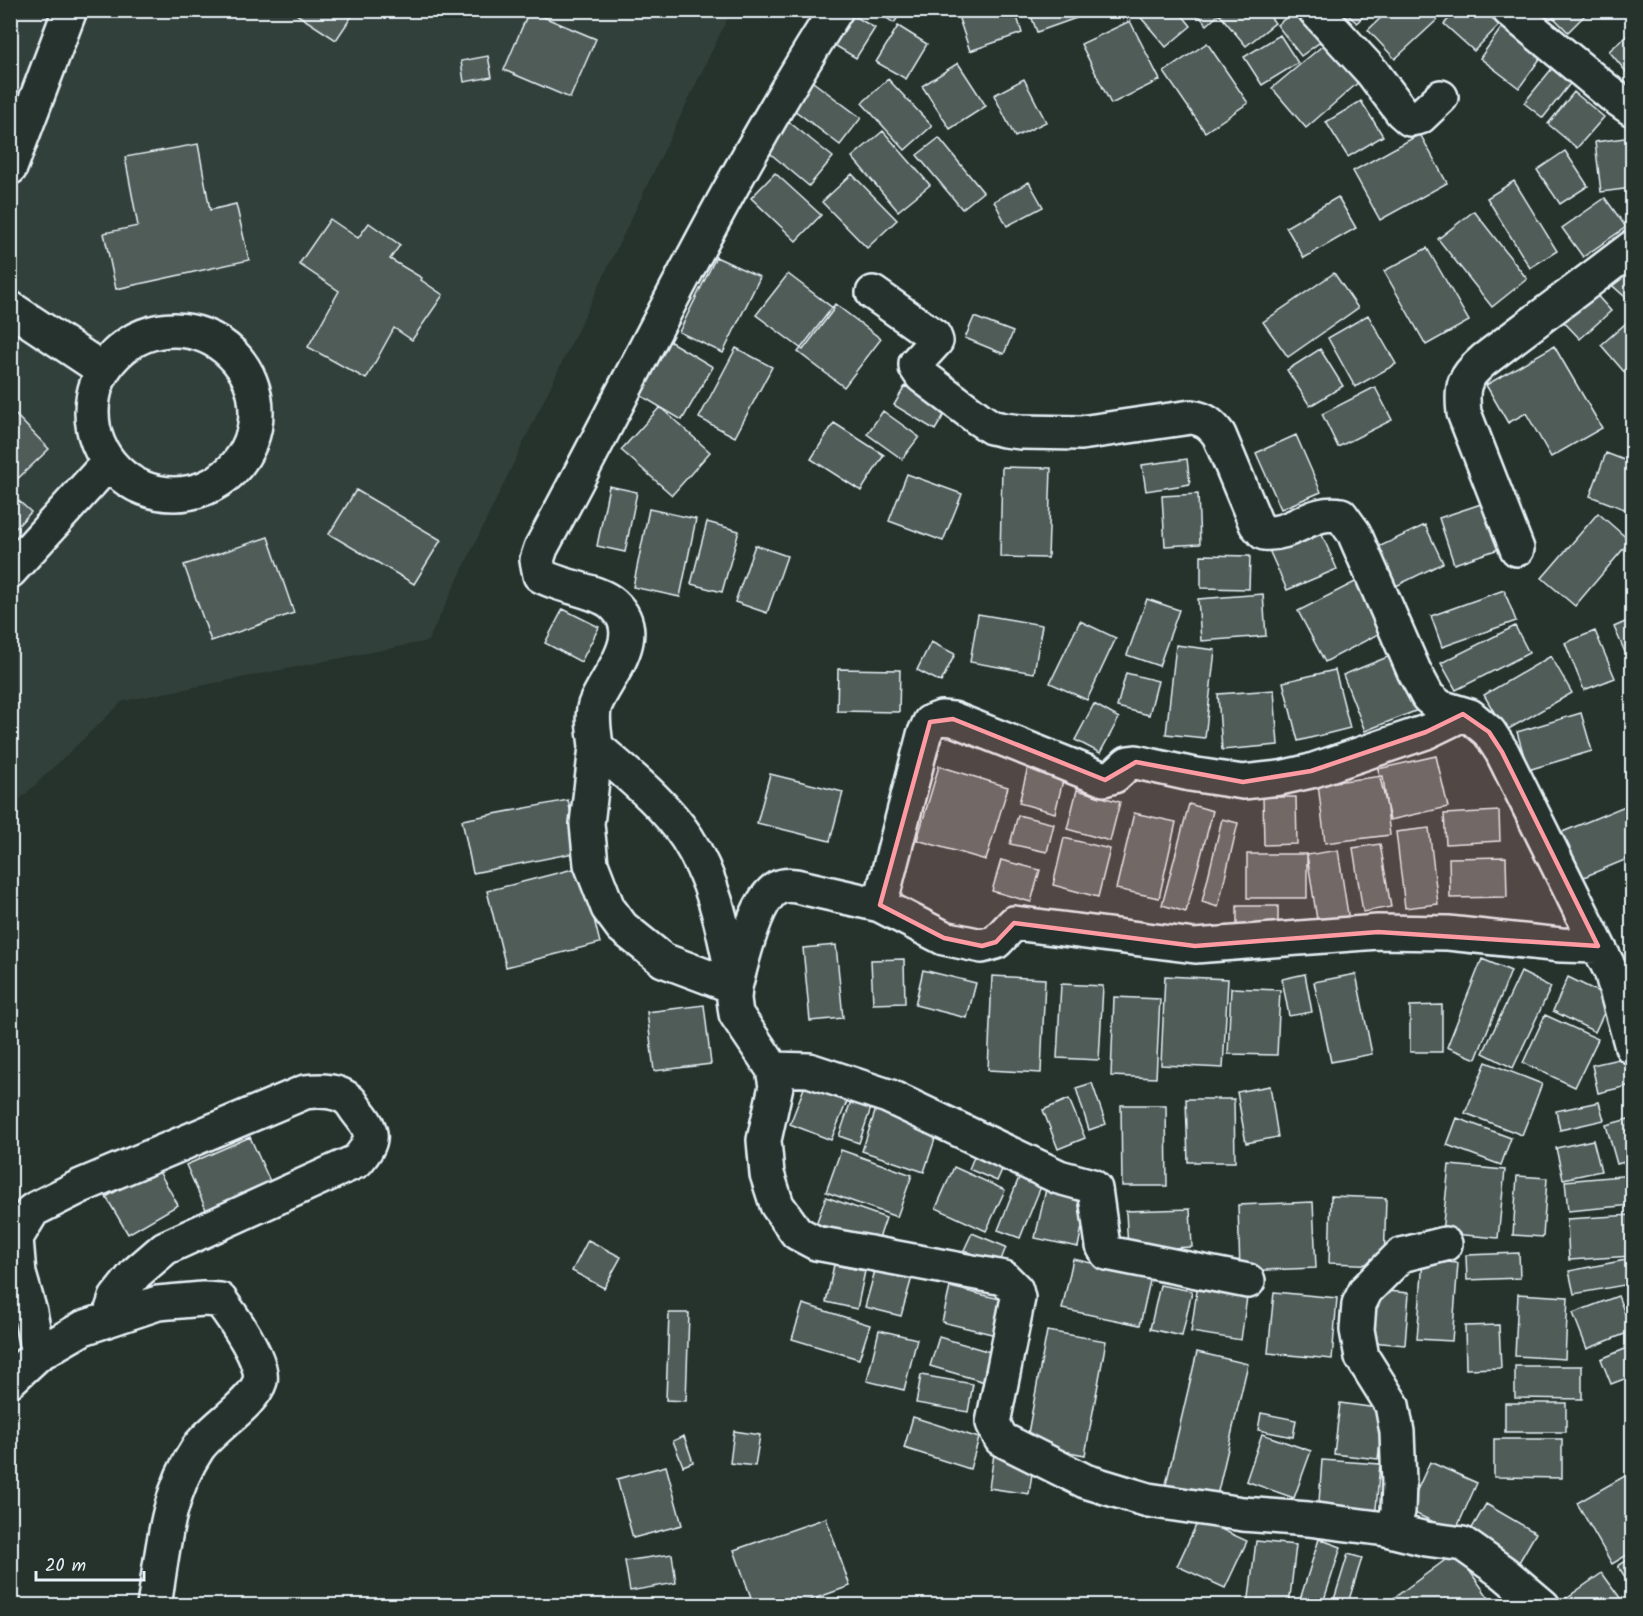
<svg xmlns="http://www.w3.org/2000/svg" width="1643" height="1616" font-family="Kalam,sans-serif">
	<rect width="100%" height="100%" fill="#26332d"/>
	<filter id="ink" filterUnits="userSpaceOnUse"><feTurbulence type="fractalNoise" baseFrequency=".0167" numOctaves="2"/><feDisplacementMap in="SourceGraphic" scale="12" xChannelSelector="R" yChannelSelector="G"/><feConvolveMatrix kernelMatrix="1 2 1 2 8 2 1 2 1" color-interpolation-filters="sRGB"/></filter>
	<g filter="url(#ink)">
		<path fill="#333f3a" d="M11 11H731L428 641 123 701 11 808Z"/>
		<path fill="#505c59" stroke="#e8f1f8" stroke-width="1.5" d="M290 10H356L336 40Z
			M875 10H903L894 23Z
			M956 10H1015L1022 33 970 51Z
			M1029 10H1076L1079 17 1037 32Z
			M1141 10H1178L1191 26 1166 47 1137 13Z
			M1194 10H1224L1207 25Z
			M1226 10H1265L1275 23 1246 46 1220 15Z
			M1296 10H1301L1323 40 1301 56 1277 25Z
			M1342 10H1368L1357 23Z
			M1389 10H1429L1438 19 1395 59 1368 30Z
			M1457 10H1484L1499 25 1474 51 1444 24Z
			M1546 10H1584L1587 13 1568 32Z
			M529 11 596 39 570 98 504 70Z
			M849 13 875 28 856 58 831 43Z
			M1130 21 1160 80 1111 104 1081 44Z
			M898 26 927 44 906 79 876 62Z
			M1502 27 1542 56 1519 88 1480 58Z
			M1632 31V79L1609 51Z
			M1280 35 1298 63 1262 85 1244 57Z
			M1327 42 1360 81 1306 128 1272 88Z
			M1207 43 1248 103 1205 132 1164 72Z
			M488 56 492 77 464 82 461 61Z
			M958 63 986 106 950 129 922 86Z
			M1554 66 1572 81 1543 118 1524 103Z
			M809 79 861 118 840 145 789 106Z
			M888 79 932 126 905 150 862 103Z
			M1024 79 1046 122 1015 137 994 95Z
			M1574 92 1604 117 1577 148 1548 124Z
			M1361 101 1383 136 1348 157 1326 122Z
			M789 122 833 157 809 186 766 150Z
			M883 131 930 185 898 211 852 157Z
			M1420 134 1447 183 1380 220 1353 171Z
			M1632 137V188L1601 192 1595 142Z
			M939 138 983 192 962 209 917 155Z
			M198 144 210 210 236 204 249 260 116 289 104 233 138 226 125 157Z
			M1565 151 1588 186 1560 204 1537 170Z
			M775 173 821 215 796 241 751 198Z
			M852 174 897 220 867 248 822 202Z
			M1514 181 1557 251 1530 268 1487 198Z
			M1029 182 1043 207 1007 226 994 201Z
			M1338 197 1356 228 1304 258 1286 227Z
			M1605 198 1626 227 1583 257 1562 228Z
			M1474 211 1527 279 1492 307 1438 239Z
			M330 219 358 238 369 223 400 245 390 259 422 278 421 280 443 295 412 340 394 328 366 379 308 347 339 291 299 264Z
			M1427 248 1469 321 1426 345 1384 271Z
			M716 257 760 277 723 353 679 332Z
			M1632 261V303L1605 279Z
			M1334 273 1358 308 1288 357 1263 322Z
			M788 274 834 309 803 350 756 315Z
			M1593 291 1611 311 1580 339 1562 320Z
			M835 304 881 339 844 387 798 352Z
			M1368 315 1396 364 1355 387 1328 338Z
			M974 317 1013 332 1004 354 965 338Z
			M1632 318V381L1601 345Z
			M664 338 713 367 682 420 633 391Z
			M1554 346 1602 428 1551 457 1526 413 1508 423 1486 385Z
			M736 348 772 367 735 437 699 418Z
			M1320 349 1343 386 1310 406 1287 370Z
			M905 386 947 410 935 430 894 405Z
			M1375 387 1392 420 1338 447 1322 414Z
			M660 407 710 452 672 495 621 450Z
			M10 409 49 449 10 486Z
			M883 411 919 437 902 459 867 434Z
			M834 423 884 455 861 491 811 459Z
			M1296 435 1321 492 1281 509 1256 453Z
			M1606 453 1632 463V512L1590 496Z
			M1187 459 1190 484 1146 491 1142 465Z
			M1002 467 1051 468 1048 558 1000 557Z
			M907 474 962 494 943 541 889 521Z
			M609 486 637 492 625 552 597 546Z
			M356 490 441 540 414 584 329 534Z
			M10 493 31 512 10 534Z
			M1198 494 1200 544 1165 546 1162 496Z
			M1484 503 1499 549 1454 564 1439 518Z
			M649 509 696 519 680 597 633 587Z
			M1598 513 1630 541 1575 606 1542 578Z
			M707 522 739 531 722 592 691 584Z
			M1425 525 1443 563 1392 588 1374 549Z
			M1319 528 1337 569 1287 590 1269 550Z
			M268 537 294 613 211 641 184 565Z
			M755 545 787 556 767 613 735 602Z
			M1201 555 1250 556 1249 589 1201 588Z
			M1357 581 1384 631 1325 662 1298 611Z
			M1504 590 1516 621 1442 647 1431 616Z
			M1263 594 1266 636 1201 641 1198 599Z
			M1147 599 1179 610 1159 666 1127 655Z
			M563 609 599 627 581 662 545 643Z
			M978 614 1042 625 1034 673 970 662Z
			M1632 619V668L1614 627Z
			M1080 621 1116 638 1087 700 1050 683Z
			M1515 626 1529 653 1456 690 1441 663Z
			M1595 631 1615 678 1584 690 1565 643Z
			M931 642 955 654 941 682 917 670Z
			M1176 645 1215 650 1205 738 1166 734Z
			M1395 654 1418 710 1365 731 1343 675Z
			M1551 656 1572 693 1505 731 1484 695Z
			M838 669 900 670 899 712 837 711Z
			M1335 670 1350 728 1298 741 1283 682Z
			M1126 673 1158 681 1149 715 1117 707Z
			M1274 690 1278 745 1222 750 1218 694Z
			M1094 704 1119 718 1100 753 1075 740Z
			M1581 713 1592 751 1528 770 1517 732Z
			M1436 756 1448 807 1390 820 1378 769Z
			M939 766 1008 787 986 860 917 840Z
			M1028 767 1064 776 1055 813 1019 803Z
			M770 774 843 792 830 841 757 823Z
			M1383 776 1390 835 1325 843 1318 784Z
			M1077 790 1120 802 1110 841 1067 829Z
			M1263 797H1296L1297 844 1264 845Z
			M568 800 579 852 473 873 462 820Z
			M1632 803V857L1579 879 1560 833Z
			M1189 804 1213 811 1186 912 1162 905Z
			M1499 811 1500 841 1446 844 1444 814Z
			M1134 813 1176 822 1159 898 1116 889Z
			M1018 815 1054 824 1047 852 1010 844Z
			M1222 819 1238 823 1218 907 1202 902Z
			M1429 828 1438 904 1405 908 1396 832Z
			M1064 838 1110 849 1098 897 1053 885Z
			M1380 844 1391 907 1363 912 1353 848Z
			M1338 850 1349 921 1318 926 1307 855Z
			M1247 854H1307V898H1247Z
			M1506 857 1507 897 1450 898 1449 858Z
			M1001 860 1040 870 1031 902 992 891Z
			M581 867 600 943 506 967 487 891Z
			M1237 906H1278V935H1237Z
			M836 945 843 1018 810 1021 803 948Z
			M904 959 905 1003 873 1004 871 960Z
			M1482 959 1511 971 1476 1059 1447 1047Z
			M923 970 976 983 967 1018 915 1005Z
			M1521 972 1551 987 1513 1068 1483 1053Z
			M1305 974 1312 1012 1289 1016 1282 979Z
			M1356 974 1372 1054 1331 1062 1314 982Z
			M992 976 1045 979 1041 1073 988 1070Z
			M1165 976 1228 979 1223 1068 1161 1065Z
			M1568 977 1611 998 1595 1032 1553 1011Z
			M1061 984 1103 986 1099 1060 1057 1058Z
			M1231 988 1280 990 1277 1055 1228 1054Z
			M1114 997 1160 999 1156 1078 1111 1076Z
			M704 1005 711 1064 654 1071 647 1012Z
			M1442 1005V1052H1410V1006Z
			M1545 1015 1598 1039 1575 1087 1523 1063Z
			M1632 1056V1085L1598 1093 1592 1065Z
			M1486 1062 1542 1084 1522 1135 1465 1113Z
			M806 1083 848 1099 831 1140 790 1124Z
			M1092 1083 1106 1124 1089 1130 1076 1088Z
			M1270 1086 1278 1137 1246 1143 1237 1092Z
			M1069 1099 1085 1138 1058 1149 1043 1110Z
			M1186 1099H1234L1235 1162H1188Z
			M851 1101 871 1108 859 1143 839 1136Z
			M1599 1102 1604 1120 1560 1130 1556 1111Z
			M1121 1105H1166L1167 1186H1122Z
			M876 1109 938 1130 924 1172 862 1151Z
			M1457 1118 1511 1138 1501 1165 1447 1145Z
			M1632 1118V1160L1617 1164 1606 1125Z
			M250 1137 273 1188 209 1216 186 1165Z
			M1593 1140 1601 1171 1563 1179 1556 1148Z
			M841 1150 912 1175 897 1217 826 1192Z
			M976 1152 1004 1165 997 1181 969 1169Z
			M1449 1165 1505 1170 1498 1238 1442 1233Z
			M954 1167 1005 1190 986 1231 936 1208Z
			M157 1168 178 1205 128 1234 106 1197Z
			M1020 1175 1042 1184 1020 1238 998 1230Z
			M1632 1175V1205L1568 1211 1565 1181Z
			M1517 1176 1547 1178 1543 1237 1513 1235Z
			M1046 1189 1088 1197 1078 1247 1035 1238Z
			M1331 1196 1386 1198 1384 1265 1329 1263Z
			M826 1197 886 1218 873 1256 812 1235Z
			M1313 1202 1316 1268 1240 1271 1238 1205Z
			M1190 1209 1192 1247 1128 1250 1126 1211Z
			M1632 1215V1256L1569 1260 1567 1219Z
			M972 1233 1006 1247 999 1265 964 1250Z
			M588 1240 621 1257 604 1288 572 1271Z
			M1519 1253 1520 1278 1467 1280 1466 1255Z
			M1073 1259 1151 1276 1140 1325 1062 1309Z
			M1423 1260 1458 1263 1452 1341 1417 1339Z
			M1626 1260 1630 1284 1574 1294 1569 1271Z
			M834 1265 865 1271 857 1309 826 1302Z
			M876 1267 912 1277 901 1316 865 1307Z
			M1160 1285 1192 1291 1182 1336 1150 1329Z
			M950 1287 1004 1300 996 1335 942 1322Z
			M1197 1290 1247 1297 1241 1340 1191 1332Z
			M1375 1290 1409 1293 1405 1345 1371 1342Z
			M1274 1292 1337 1298 1332 1359 1268 1353Z
			M1518 1294 1568 1297 1565 1359 1515 1356Z
			M1618 1296 1632 1331 1587 1349 1573 1313Z
			M803 1304 870 1325 859 1359 792 1339Z
			M669 1313H689L686 1401 666 1400Z
			M1499 1325 1501 1368 1466 1369 1465 1326Z
			M879 1330 917 1339 904 1390 867 1381Z
			M1047 1331 1106 1341 1085 1455 1026 1444Z
			M939 1337 997 1354 988 1383 930 1366Z
			M1632 1346V1376L1611 1384 1601 1359Z
			M1197 1352 1248 1364 1214 1508 1163 1497Z
			M1515 1366H1582V1399L1515 1398Z
			M921 1375 973 1384 968 1412 916 1403Z
			M1340 1403 1384 1409 1378 1459 1334 1454Z
			M1505 1403H1566V1432H1505Z
			M1261 1413 1296 1420 1293 1437 1258 1430Z
			M913 1417 979 1438 970 1469 904 1448Z
			M734 1431 760 1435 755 1466 730 1463Z
			M1262 1434 1311 1451 1294 1498 1246 1481Z
			M684 1436 693 1462 683 1466 673 1441Z
			M1494 1439H1562V1478L1494 1477Z
			M994 1454 1034 1460 1029 1494 989 1488Z
			M1322 1460 1380 1464 1375 1520 1318 1516Z
			M1430 1462 1477 1483 1455 1532 1408 1510Z
			M666 1466 682 1525 633 1538 617 1479Z
			M1632 1472V1552L1612 1564 1577 1503Z
			M1486 1504 1536 1533 1518 1564 1468 1535Z
			M826 1518 850 1586 794 1606H754L734 1550Z
			M1199 1519 1247 1541 1225 1588 1177 1566Z
			M1319 1539 1341 1547 1322 1606H1298Z
			M1256 1541 1296 1545 1289 1606H1248Z
			M1456 1552 1489 1598 1478 1606H1383Z
			M672 1554 676 1583 630 1591 625 1561Z
			M1348 1554 1362 1558 1347 1606H1332Z
			M1632 1557V1588L1618 1566Z
			M1602 1573 1626 1606H1570L1565 1599Z"/>
		<g fill="none" stroke-linecap="round" stroke-linejoin="round">
			<defs>
				<path id="minor" d="M1315 10 1372 72 1402 112 1410 119 1420 117 1441 97
					M1509 10 1612 95 1632 109
					M10 168 70 10
					M873 293 934 336 936 341 916 363V367L922 376 979 419 991 427 1004 430 1021 432 1081 433 1191 417C1205 419 1211 424 1219 435L1256 524 1264 533C1292 536 1312 509 1341 515L1354 533 1414 671 1428 697 1440 707 1470 716 1489 732 1502 752 1598 946
					M10 308 102 369
					M92 412a82 82 0 1 1 164 0a82 82 0 1 1-164 0Z
					M1517 549 1464 413C1461 386 1463 378 1484 360L1632 248
					M10 571 108 463
					M596 747 587 824 591 864 608 908 622 927 663 960 735 987
					M880 905 924 735 930 722 941 718 953 719 1104 779 1114 776 1128 763 1136 762 1190 774 1243 782 1280 778 1311 771 1426 732 1463 714
					M734 982C724 933 715 881 687 838 663 802 628 775 596 747 595 734 591 717 595 705 607 675 648 636 613 604 598 590 560 587 540 575L537 560 541 548C638 368 725 183 836 10
					M773 1069 809 1070 888 1096 1059 1177 1092 1186 1095 1189 1103 1246 1107 1253 1248 1281
					M38 1354 30 1312 19 1274 16 1238 33 1210 81 1186 305 1092C319 1090 339 1090 350 1101 353 1104 355 1109 358 1112 375 1133 374 1141 357 1161L165 1248 136 1273 116 1298 109 1319
					M10 1380 38 1354 83 1328 158 1303 203 1299 220 1300C232 1316 265 1362 260 1381 253 1404 213 1427 198 1448 166 1495 163 1551 154 1606
					M1386 1529 1395 1522 1398 1511 1399 1482 1397 1432 1392 1405 1362 1357 1357 1330 1359 1304 1366 1290 1401 1255 1445 1244
					M1543 1606 1504 1573 1463 1544 1426 1539 1386 1529 1308 1519 1243 1514 1148 1500 1085 1481 1001 1439 993 1423 1018 1298 1016 1290 1004 1278 816 1243 797 1233 777 1205 767 1174 764 1140 776 1086 773 1069 736 1014 734 999 735 987C742 962 754 901 777 888 783 885 790 885 796 886L880 905 944 938 982 946 996 942 1014 923 1195 946 1378 932 1448 933 1561 945 1598 946 1611 971 1632 1047"/>
			</defs>
			<use href="#minor" stroke="#e8f1f8" stroke-width="38"/>
			<use href="#minor" stroke="#26332d" stroke-width="33"/>
		</g>
	</g>
	<path fill="#ff9aa2" fill-opacity="0.2" stroke="#ff9aa2" stroke-width="4.5" stroke-linejoin="round" d="M1463 714 1489 732 1502 752 1598 946 1378 932 1195 946 1014 923 996 942 982 946 944 938 880 905 930 722 953 719 1105 780 1136 762 1243 782 1311 771 1426 732Z"/>
	<rect width="1643" height="1616" fill="none" stroke="#26332d" stroke-width="36"/>
	<rect x="18" y="18" width="1607" height="1580" fill="none" stroke="#e8f1f8" stroke-width="2" filter="url(#ink)"/>
	<path d="M36 1571v9h108v-9" fill="none" stroke="#e8f1f8" stroke-width="3"/>
	<text x="45" y="1571" font-size="18" fill="#e8f1f8" stroke="#26332d" stroke-width="4.5" paint-order="stroke">20 m</text>
</svg>
